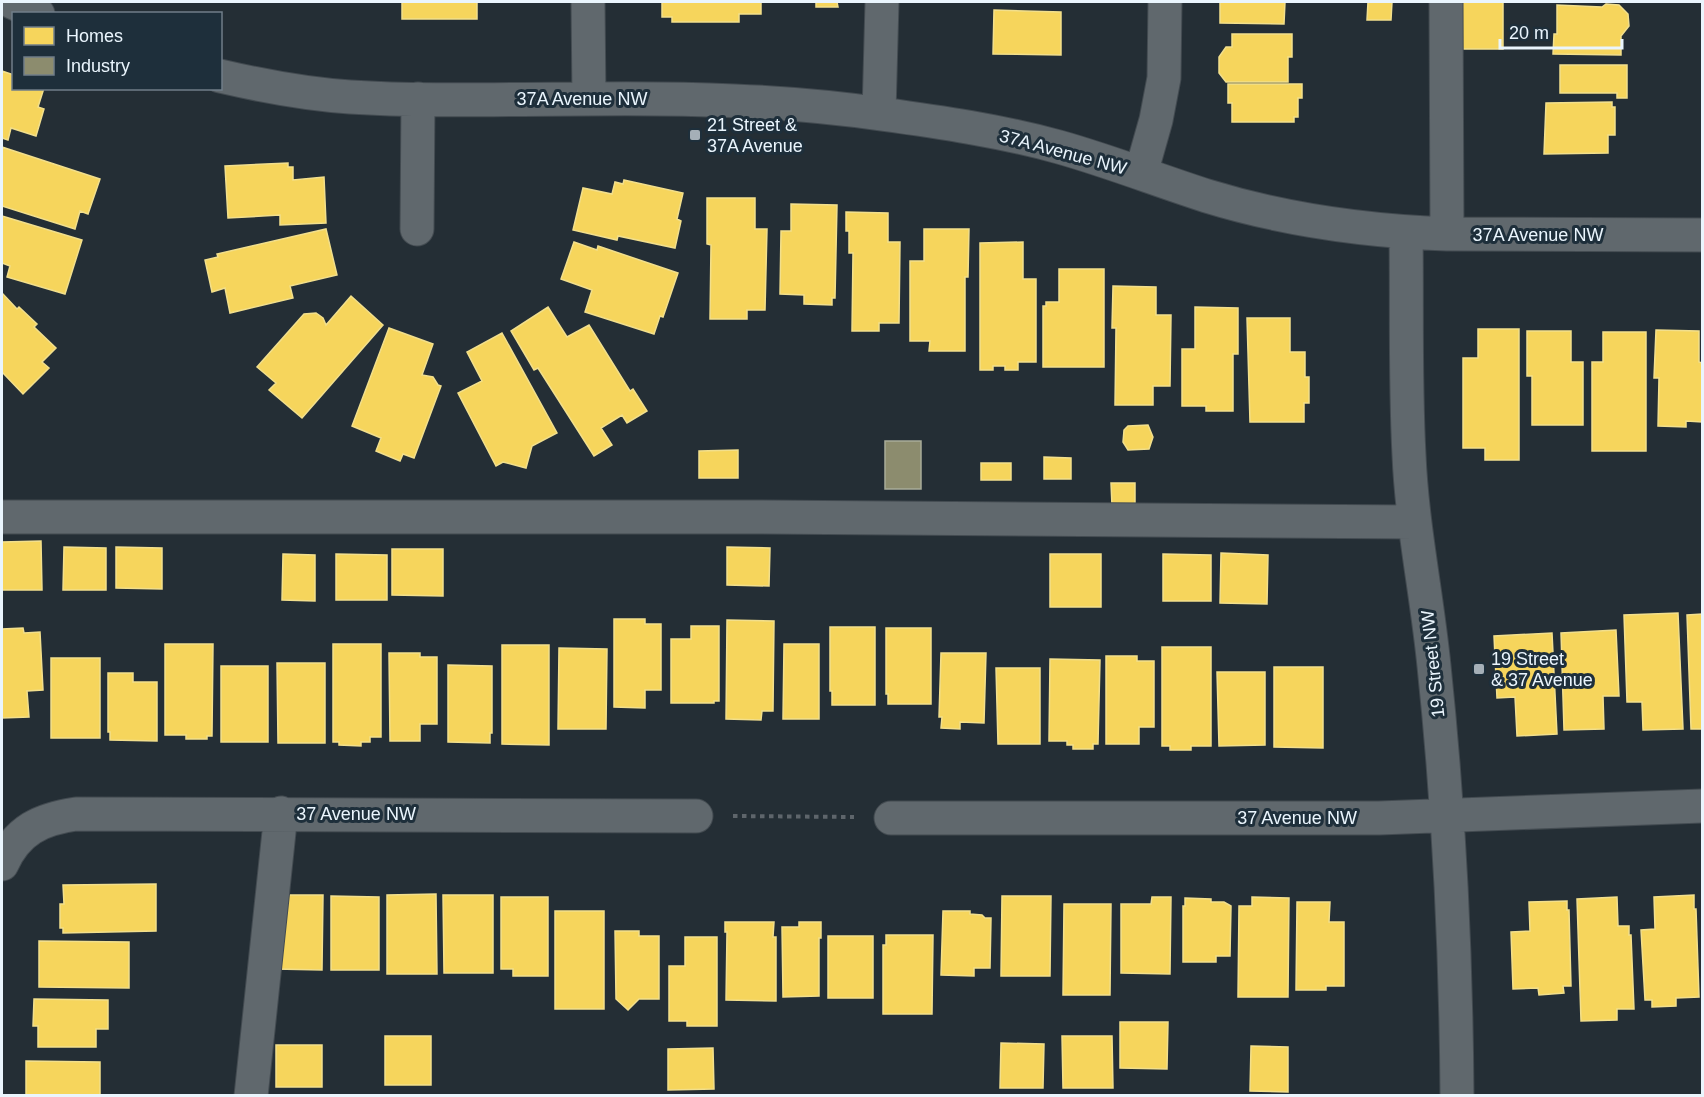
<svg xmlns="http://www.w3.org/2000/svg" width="1704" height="1097" font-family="Helvetica,sans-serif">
	<rect width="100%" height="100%" fill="#242e35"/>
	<path fill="#f6d55c" stroke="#f2df8c" stroke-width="1.5" d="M402 2H477V19H402Z
		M662 2H761V14H739V22H672V17H662Z
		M816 2H837L838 7H816Z
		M1220 2H1285L1284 24 1220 23Z
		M1368 2H1392L1391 20H1367Z
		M1455 2H1503V49H1455Z
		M1606 4 1619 5 1628 14 1629 26 1621 36V55L1553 54 1554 34H1557V5L1602 7Z
		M994 10 1061 12V55L993 54Z
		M1232 34H1292V57H1288V82H1226L1219 73V57L1226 47H1232Z
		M1560 65H1627V98H1617V93H1560Z
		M2 71 14 75V88H44L38 107 44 109 36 136 11 128 8 140 2 138Z
		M1228 84H1302V98H1298V117H1294V122H1232V103H1228Z
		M1612 102V107H1615V135H1608V153L1544 154 1546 103Z
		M2 147 100 179 88 214 80 211 75 229 2 206Z
		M288 163V167H293V180L324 177 326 223 280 225V215L228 218 225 166Z
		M624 180 683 193 677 219 681 221 675 248 618 236 617 240 573 230 583 188 612 194 615 182 623 184Z
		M707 198H755V229H767L765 310H747V319H710L711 245 707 244Z
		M791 204 837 205 835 298H832V305L804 304V295L780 294 781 231H791Z
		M846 212 888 213V242H900L899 323H879V331H852L853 253H849V231H846Z
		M2 216 82 240 65 294 7 277 10 266 2 263Z
		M326 229 337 275 290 286 293 298 230 313 225 288 212 292 205 260 218 257 217 254Z
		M924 229H969L968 277H965V351H929L930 341H910V261H924Z
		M574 242 597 250 598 246 678 273 663 317 660 316 654 334 585 312 592 290 561 279Z
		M1023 242V279H1036V362H1018V370H1005V366H993V370H980V243Z
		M1059 269H1104V367H1043V306H1046V302H1059Z
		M1113 286 1156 287V315H1171L1170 386H1153V405H1115L1116 328H1112Z
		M2 293 17 309 19 307 37 324 34 327 56 348 42 362 49 368 23 394 2 372Z
		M351 296 383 325 302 418 269 390 276 383 257 367 304 314 316 313 323 318 326 325Z
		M548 307 567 337 589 325 630 391 633 389 647 411 627 423 622 415 601 428 612 445 594 456 538 368 534 370 511 331Z
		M1195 307 1238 308V354H1233V411H1206V406H1182V349H1195Z
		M1247 318H1290V352H1305V377H1309V403H1304V422H1250Z
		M389 328 433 344 422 375 433 377 438 385 441 386 414 458 403 454 400 461 376 451 381 438 352 426Z
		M1478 329H1519V460H1485V448H1463V358H1478Z
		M1656 330 1699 331V362L1702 363V422L1686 421V427L1658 426 1659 378H1654Z
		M1527 331H1571V362H1583V425H1532V376H1527Z
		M1603 332H1646V451H1592V362H1603Z
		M502 333 557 433 532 446 526 468 503 462 496 466 458 393 482 381 467 352Z
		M1148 425 1153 437 1149 449 1128 450 1123 442 1124 430 1128 426Z
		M738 450V478H699V451Z
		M1044 457 1071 458V479H1044Z
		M981 463H1011V480H981Z
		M1111 483H1135V505L1112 506Z
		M41 541 42 590H2V542Z
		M64 547 106 548V590H63Z
		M116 547 162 548V589L116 588Z
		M727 547 770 548 769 586 727 585Z
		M392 549H443V596L392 595Z
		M1221 553 1268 555 1267 604 1220 603Z
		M283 554 315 555V601L282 600Z
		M336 554 387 555V600H336Z
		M1050 554H1101V607H1050Z
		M1163 554 1211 555V601H1163Z
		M1678 613 1683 729 1643 730 1642 702H1627L1624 615Z
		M1702 614V729H1691L1687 615Z
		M614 619H645V624H661V690H645V708L614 707Z
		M727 620 774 621 773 711H762L761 720 726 719Z
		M691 626H719V701H714V703H671V639H691Z
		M830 627H875V705H832V691H830Z
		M23 628 24 633 40 632 43 690 27 691 29 717 2 718V629Z
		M886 628H931V704H888V694H886Z
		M1616 630 1619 696H1603L1604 729 1564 730 1561 633Z
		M1552 633 1557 734 1517 736 1515 697 1497 698 1494 636Z
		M165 644H213L212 736H207V739H186V735H165Z
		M333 644H381V737H370V742H361V746L339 745V742H333Z
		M784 644H819V719H783Z
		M502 645H549V745L502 744Z
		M1162 647H1211V746H1191V750H1170V746H1162Z
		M559 648 607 649 606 729H558Z
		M389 653H420V657H437V724H420V741H390Z
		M941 653H986L984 723 960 722V729L941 728 942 717H939Z
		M1106 656H1137V661H1154V727H1139V744H1106Z
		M51 658H100V738H51Z
		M1050 659 1100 660 1098 744H1093V749H1073V745H1067V741H1049Z
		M277 663H325V743H278Z
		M448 665 492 666V733H490V743L448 742Z
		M221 666H268V742H221Z
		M1274 667H1323V748L1274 747Z
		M996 668H1040V744H998Z
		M1217 672H1265V745L1219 746Z
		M108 673H133V682H157V741L110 740V732H108Z
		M156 884V931L63 933V928H60V904H64L63 885Z
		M436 894 437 974H387V895Z
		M275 895H323L322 970 275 969Z
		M443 895H493V973H444Z
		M1694 895V909H1696L1699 997 1676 998V1006L1652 1007V1000H1645L1641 930 1655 929 1654 897Z
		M331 896 379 897V970H331Z
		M1002 896H1051L1050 976H1001Z
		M501 897H548V976H513V969H501Z
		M1152 897H1171L1170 974 1121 973V904H1151Z
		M1252 897 1289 898 1288 997H1238L1239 906H1252Z
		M1617 897 1618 926H1629V935H1631L1634 1009H1617V1020L1581 1021 1577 899Z
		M1185 898 1211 899V902H1224L1231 906 1230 956H1216V962H1183V906H1185Z
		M1567 901V910H1569L1571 986H1563L1564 993 1539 995 1538 988 1513 989 1511 932 1530 931 1529 902Z
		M1297 902H1330L1329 922H1344V986H1326V990H1296Z
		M1064 904H1111L1110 995H1063Z
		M555 911H604V1009H555Z
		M943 911H970V914L982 915 985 918H991L990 968H974V976L941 975Z
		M725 922H774L773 937H776V1001L726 1000 727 932H725Z
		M799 922H821V938H819V996L783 997 782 927H799Z
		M615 931H639V936H659V999H639L628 1010 616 999Z
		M886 935H933L932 1014H883V945H886Z
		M828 936H873V998H828Z
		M685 937H717V1026H687V1021H669V966H685Z
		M39 941 129 942V988L39 987Z
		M34 999 108 1000V1029H96V1047H38V1026H33Z
		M1120 1022H1168L1167 1069 1120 1068Z
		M385 1036H431V1085H385Z
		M1062 1036H1112L1113 1088H1063Z
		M1001 1043 1044 1044 1043 1088H1000Z
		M276 1045H322V1087H276Z
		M1251 1046 1288 1047V1092L1250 1091Z
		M713 1048 714 1089 668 1090V1049Z
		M26 1061 100 1062V1096H26Z"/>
	<path fill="#8c8c6e" stroke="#a8ac99" stroke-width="1.5" d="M885 441H921V489H885Z"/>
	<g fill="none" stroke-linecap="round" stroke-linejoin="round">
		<defs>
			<path id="minor" d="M12 2 38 14
				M588 2 589 99
				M1446 2 1447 234
				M220 76C263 86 306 94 350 97 429 102 508 99 587 99 685 98 784 100 881 114 940 122 1001 131 1059 147 1109 161 1157 180 1207 196 1285 220 1365 231 1447 234L1702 235
				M879 113 882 2
				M1141 173 1156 120 1164 78 1165 2
				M417 229 418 99
				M1406 233C1407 307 1405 381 1409 455 1412 526 1427 595 1434 666 1449 808 1456 952 1457 1096
				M2 517H760L1414 522
				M891 818H1379L1702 806
				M2 864C17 830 41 819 76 814L696 816
				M251 1096 281 813"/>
		</defs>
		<use href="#minor" stroke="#434b51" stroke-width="35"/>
		<path stroke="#5e656b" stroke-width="4" stroke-dasharray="4.5 4.5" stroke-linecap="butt" d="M733 816 854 817"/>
		<use href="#minor" stroke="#60686d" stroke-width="33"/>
	</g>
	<g fill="#a5afb7" stroke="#1e2f3b" stroke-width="2">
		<rect x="689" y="129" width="12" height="12" rx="3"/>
		<rect x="1473" y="663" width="12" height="12" rx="3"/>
	</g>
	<g text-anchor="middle" stroke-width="6" stroke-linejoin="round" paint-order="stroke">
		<g font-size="18" fill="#eaf5fd" stroke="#1e2f3b">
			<text x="582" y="105">37A Avenue NW</text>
			<text transform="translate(1063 152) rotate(15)" y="6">37A Avenue NW</text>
			<text x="1538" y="241">37A Avenue NW</text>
			<text transform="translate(1433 664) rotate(-96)" y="6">19 Street NW</text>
			<text x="356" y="820">37 Avenue NW</text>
			<text x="1297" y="824">37 Avenue NW</text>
		</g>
		<g font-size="18" fill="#eaf5fd" stroke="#1e2f3b" text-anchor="start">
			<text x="707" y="131">21 Street &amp;<tspan x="707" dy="21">37A Avenue</tspan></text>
			<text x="1491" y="665">19 Street<tspan x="1491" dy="21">&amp; 37 Avenue</tspan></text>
		</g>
	</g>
	<rect width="1704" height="1097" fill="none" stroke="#eaf5fd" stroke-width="6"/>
	<rect x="12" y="12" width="210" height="78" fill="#1e2f3b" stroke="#707e89" stroke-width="1.5"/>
	<rect x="24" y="27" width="30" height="18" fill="#f6d55c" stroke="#707e89" stroke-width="1.5"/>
	<text x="66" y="42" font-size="18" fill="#eaf5fd">Homes</text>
	<rect x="24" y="57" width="30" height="18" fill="#8c8c6e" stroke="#707e89" stroke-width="1.5"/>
	<text x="66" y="72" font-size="18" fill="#eaf5fd">Industry</text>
	<path d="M1500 39v9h122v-9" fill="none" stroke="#eaf5fd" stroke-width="3"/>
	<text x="1509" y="39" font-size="18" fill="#eaf5fd" stroke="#1e2f3b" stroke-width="4.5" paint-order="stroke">20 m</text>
</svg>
